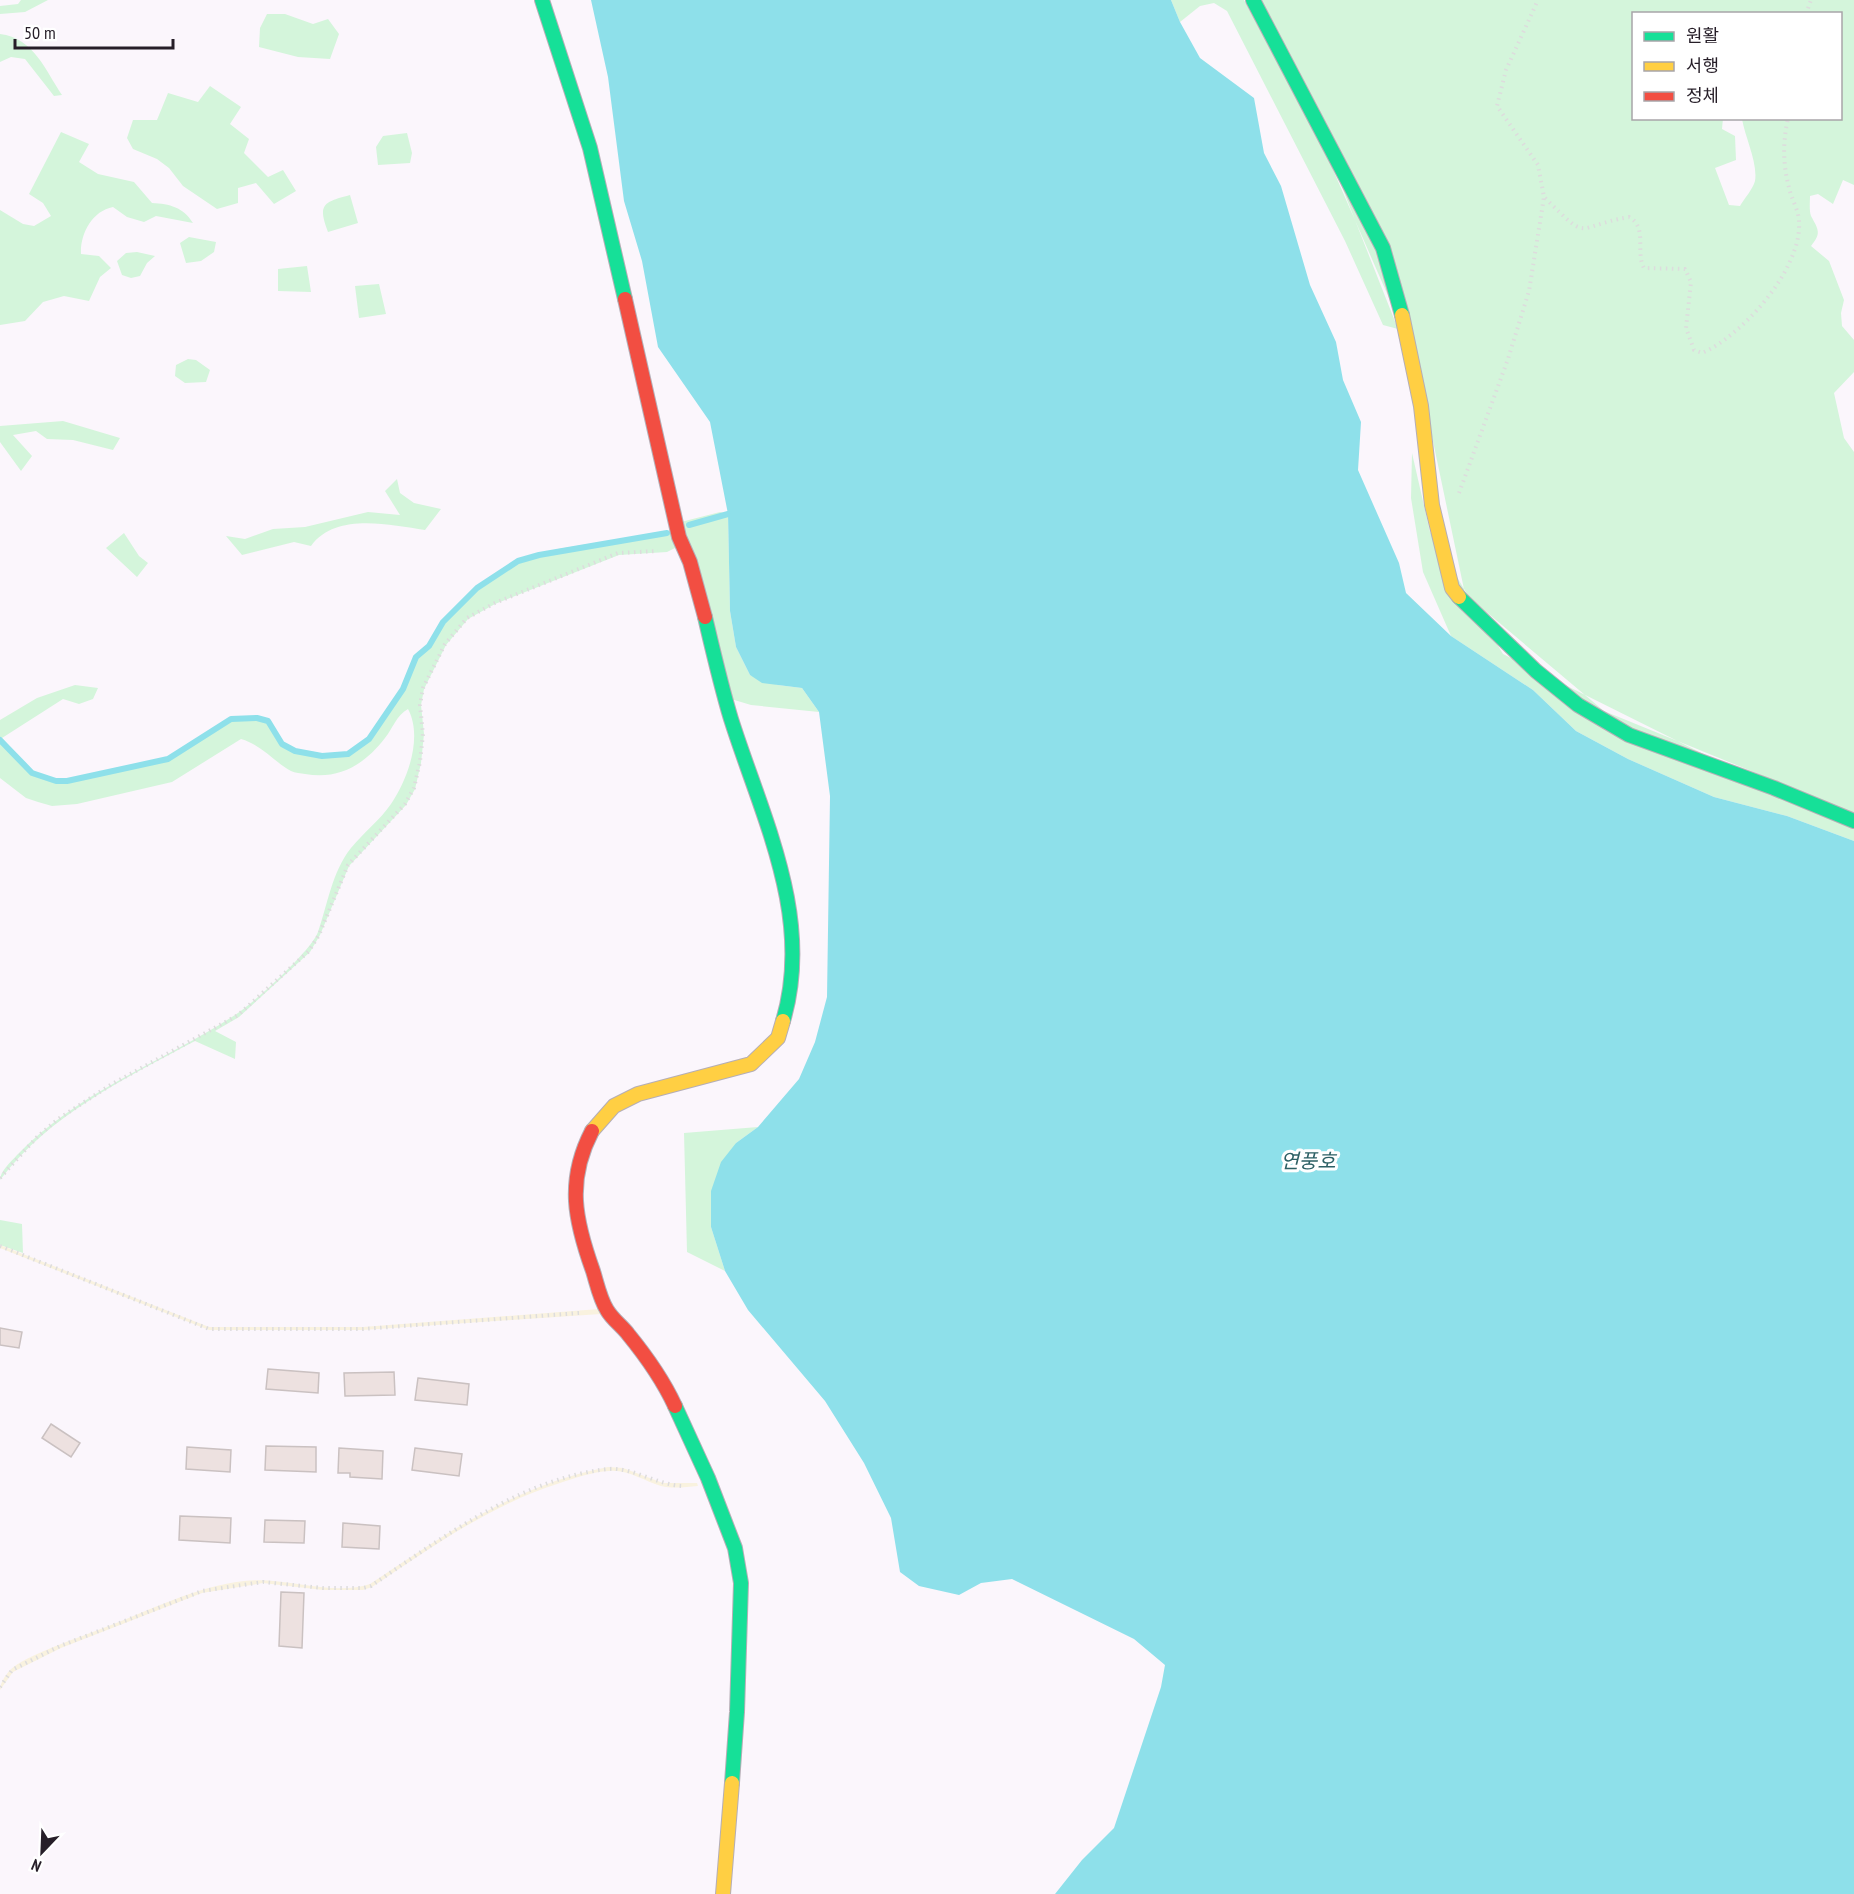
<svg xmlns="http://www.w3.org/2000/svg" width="1854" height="1894" font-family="'PT Sans Narrow','Noto Sans KR',sans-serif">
	<rect width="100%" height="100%" fill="#fbf6fc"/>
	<path fill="#d4f5db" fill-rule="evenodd" d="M21 0H48L25 12 0 14V6L18 4Z
		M1171 0H1244L1336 172 1398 329 1383 325 1345 241 1227 11 1214 3 1200 6 1180 22Z
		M1259 0H1854V185L1843 180 1833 204 1818 194 1810 196C1810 202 1809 210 1811 216 1818 229 1822 233 1811 246L1829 261 1844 300 1841 313 1842 326 1854 340V372L1834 393 1844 438 1854 452V813L1604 711 1465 594 1416 360ZM1634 14H1840V118L1742 119C1745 137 1758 163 1755 181 1753 189 1744 199 1740 206L1729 205 1715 168 1736 160 1735 136 1722 129 1723 118H1634Z
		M267 14H285L313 24 328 19 339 34 330 59 298 57 259 47 260 28Z
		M0 34C34 38 45 70 62 95L54 96 25 59 11 57 0 62Z
		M210 86 241 107 230 124 249 139 244 153 268 177 283 170 296 191 274 204 256 183 238 188V203L217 209 183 186 169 168 157 159 133 149 127 138 133 120H157L168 93 198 102Z
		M61 132 89 144 79 162 98 174 134 182 152 203C170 204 183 207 193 223L156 216 144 222 127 217 113 207C92 211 80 234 81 254L99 256 111 268 100 277 89 301 64 296 43 302 25 321 0 325V210L23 224 34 226 51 216 43 203 29 194Z
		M407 133 412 153 410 163 378 165 376 147 383 136Z
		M350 195 358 223 328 232C317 204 324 202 350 195Z
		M189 237 216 242 214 252 201 261 186 263 180 243Z
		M137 252 155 256 147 263 140 276 131 278 122 275 117 261 126 253Z
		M307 266 311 292 278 291V269Z
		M379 284 386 314 359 318 355 286Z
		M188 359 196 360 210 370 206 382 185 383 175 376 176 365Z
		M63 421 120 438 113 450 73 440 47 439 36 431 13 435 32 456 21 471 0 442V426Z
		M1412 453 1430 532 1503 654 1854 829V841L1787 816 1714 797 1628 759 1576 731 1533 690 1451 636 1423 572 1411 498Z
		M397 479 400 493 414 503 441 509 425 530C389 525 336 512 311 546L294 542 242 555 226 536 245 539 273 529 305 527 368 512 400 515 385 491Z
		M720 512 728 514 730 611 736 647 750 675 778 685 802 688 819 712 751 705 731 699 681 522Z
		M674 530 677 547 667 552 619 555 495 604 468 619 446 645 424 689 421 705 424 734 421 763 415 789 406 805 349 866 320 935 310 952 239 1017 215 1031 236 1042 235 1059 195 1041C124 1079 49 1115 0 1180 0 1171 11 1162 17 1155 79 1091 161 1063 235 1015 253 1004 311 951 318 932 328 903 332 872 351 848 364 832 380 820 391 804 408 779 423 737 408 709 396 716 393 728 385 738 364 765 339 780 305 774 301 773 295 773 291 771 273 761 262 745 241 739L172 782 77 804 52 806 38 802 26 798 0 778V720L37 698 75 685 98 688 93 699 79 704 63 699 2 738 33 772 56 780 67 779 168 758 230 718 257 716 269 720 283 743 296 750 322 754 347 753 367 738 383 718 402 688 414 656 428 645 442 621 476 587 500 570 518 560 558 549Z
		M124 533 139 556 148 563 137 577 106 548Z
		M758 1127 736 1143 711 1227 725 1271 687 1252 684 1133Z
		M0 1220 22 1224 23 1253 0 1245Z"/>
	<path fill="#f9f2df" d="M0 1245 209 1327H363L599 1309 601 1314 363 1330H209L0 1248Z
		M608 1467 623 1468 663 1483H697L698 1486C686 1487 673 1489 661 1486 644 1481 627 1469 609 1471 592 1472 575 1478 560 1483 490 1505 432 1547 372 1587L363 1590H323L263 1583 202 1593 61 1648 13 1672 0 1690C0 1683 5 1676 10 1670 25 1655 84 1636 106 1627 151 1610 194 1587 244 1581 284 1576 333 1597 370 1584 449 1532 513 1486 608 1467Z"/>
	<path fill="#8ee0ea" d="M591 0H1171L1180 22 1200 58 1254 98 1264 153 1281 186 1310 285 1336 342 1343 380 1361 422 1358 470 1399 563 1406 593 1451 636 1533 690 1576 731 1628 759 1714 797 1787 816 1854 841V1894H1055L1082 1860 1114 1828 1161 1687 1165 1665 1134 1639 1012 1579 981 1583 959 1595 919 1586 900 1572 891 1518 864 1463 825 1401 748 1310 725 1271 711 1227V1191L721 1162 736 1143 758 1127 799 1079 815 1042 827 997 830 796 819 712 802 688 762 683 750 675 736 647 730 611 728 514 710 422 658 347 642 261 624 201 608 77Z"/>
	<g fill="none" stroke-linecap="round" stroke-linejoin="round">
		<path stroke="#8ee0ea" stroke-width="6" d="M689 525 728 514
			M0 740 32 773 56 781H67L168 759 231 719 257 718 268 721 282 744 295 751 322 756 348 754 369 739 403 689 416 657 429 646 443 622 477 588 518 561 539 555 667 533"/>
	</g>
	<path fill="#ede1e0" stroke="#cac1c1" stroke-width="1.5" d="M0 1328 22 1332 19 1348 0 1345Z
		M268 1369 319 1373 318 1393 266 1389Z
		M394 1372 395 1395 345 1396 344 1373Z
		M418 1378 469 1384 467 1405 415 1400Z
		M51 1424 80 1443 71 1457 42 1438Z
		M266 1446 316 1447V1472L265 1470Z
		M187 1447 231 1450 230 1472 186 1469Z
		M339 1448 383 1451 382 1479 350 1477V1473H338Z
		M415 1448 462 1454 459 1476 412 1470Z
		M180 1516 231 1518 230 1543 179 1540Z
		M265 1520 305 1521 304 1543 264 1542Z
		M343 1523 380 1526 379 1549 342 1547Z
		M281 1592 304 1593 302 1648 279 1646Z"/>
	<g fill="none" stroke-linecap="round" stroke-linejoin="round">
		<defs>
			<path id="fast" d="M542 0 590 148 625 299
				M1253 0 1383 248 1402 315
				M1459 597 1536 671 1578 705 1629 735 1774 788 1854 821
				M705 617C713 651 721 686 731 719 762 817 814 917 783 1021
				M675 1406 708 1478 735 1548 741 1583 737 1712 732 1783"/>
			<path id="slow" d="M1402 315 1421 406 1432 505 1452 588 1459 597
				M592 1131 614 1106 638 1094 751 1064 778 1038 783 1021
				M723 1894 732 1783"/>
			<path id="jam" d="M625 299 679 537 690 562 705 617
				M592 1131C566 1181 575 1221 593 1271 597 1284 600 1299 607 1310 612 1319 622 1326 628 1334 646 1356 663 1380 675 1406"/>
		</defs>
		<use href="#fast" stroke="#b5aeb6" stroke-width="16"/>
		<use href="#slow" stroke="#b5aeb6" stroke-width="16"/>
		<use href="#jam" stroke="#b5aeb6" stroke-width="16"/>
		<path stroke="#dddcdd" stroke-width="4" stroke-dasharray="1.5 4.5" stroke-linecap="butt" d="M1806 14 1811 0
			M1545 198C1591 243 1572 227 1629 217 1648 227 1635 252 1644 268L1685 269 1691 282 1686 328 1694 350 1702 353C1742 336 1802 269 1799 222 1799 213 1794 203 1791 195 1783 168 1782 146 1788 118
			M1459 493 1508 359 1529 291 1544 197 1538 165 1497 106 1506 70 1538 0
			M0 1178 37 1137 58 1119 112 1084 238 1015 309 951 319 935 348 865 405 804 414 788 420 762 423 734 420 705 423 688 445 644 467 618 495 603 618 553 658 551
			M0 1246 209 1329H363L579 1313
			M0 1687 12 1670 60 1646 202 1591 263 1582 323 1588H363L371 1586C440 1539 522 1478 608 1469 633 1467 657 1485 683 1486"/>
		<use href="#fast" stroke="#16e098" stroke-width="14"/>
		<use href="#slow" stroke="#ffcf43" stroke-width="14"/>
		<use href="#jam" stroke="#f24e42" stroke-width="14"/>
	</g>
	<g text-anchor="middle" stroke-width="6" stroke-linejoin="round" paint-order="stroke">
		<g font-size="20" font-style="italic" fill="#2d6065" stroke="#fff">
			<text x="1308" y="1168">연풍호</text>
		</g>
	</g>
	<rect x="1632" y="12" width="210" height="108" fill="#ffffff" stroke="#a8a5a9" stroke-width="1.5"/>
	<rect x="1644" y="32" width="30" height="9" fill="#16e098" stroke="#a8a5a9" stroke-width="1.5"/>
	<text x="1686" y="42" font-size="18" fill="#261e28">원활</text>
	<rect x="1644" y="62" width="30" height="9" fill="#ffcf43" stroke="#a8a5a9" stroke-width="1.5"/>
	<text x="1686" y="72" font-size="18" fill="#261e28">서행</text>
	<rect x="1644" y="92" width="30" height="9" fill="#f24e42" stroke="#a8a5a9" stroke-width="1.5"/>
	<text x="1686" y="102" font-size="18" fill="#261e28">정체</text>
	<g transform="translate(42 1852) rotate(203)" stroke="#ffffff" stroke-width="4.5" paint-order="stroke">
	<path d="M0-4.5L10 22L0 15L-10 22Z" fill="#261e28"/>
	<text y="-9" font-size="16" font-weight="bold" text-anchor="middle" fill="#261e28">N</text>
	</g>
	<path d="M15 39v9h158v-9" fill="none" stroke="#261e28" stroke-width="3"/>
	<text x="24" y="39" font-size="18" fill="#261e28" stroke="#ffffff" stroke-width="4.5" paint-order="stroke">50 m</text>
</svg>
